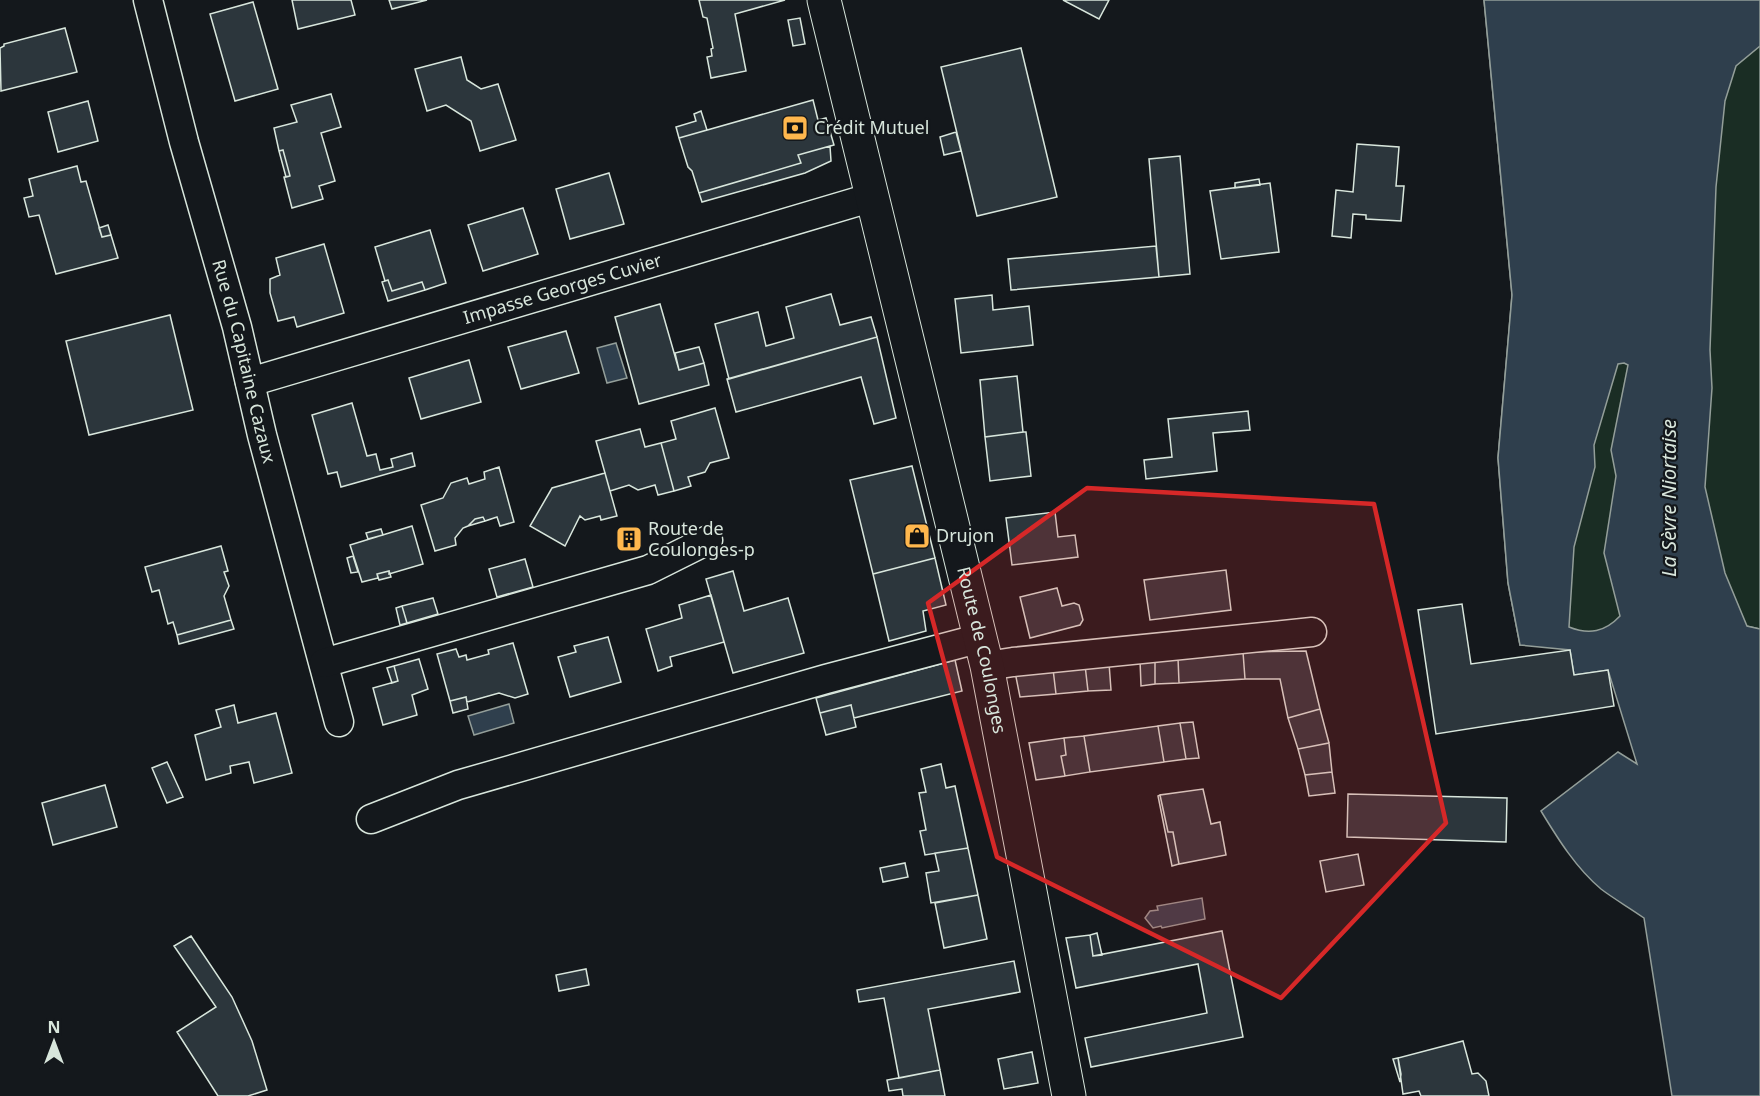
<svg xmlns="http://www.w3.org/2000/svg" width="1760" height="1096" font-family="'Noto Sans',sans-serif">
	<rect width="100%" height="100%" fill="#14181c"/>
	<path fill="#1a2d24" stroke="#939e99" stroke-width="1.5" d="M1484 0H1760V629L1746 626 1559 633 1520 645 1508 583 1498 458 1512 295Z"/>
	<path fill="#2f3f4d" stroke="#939e99" stroke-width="1.5" fill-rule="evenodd" d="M1484 0H1760V46L1736 66 1725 101 1716 187 1710 350 1712 388 1705 487 1725 573 1747 626 1760 629V1096H1672L1644 918C1630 908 1614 899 1601 889 1576 868 1558 839 1541 811L1618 752 1637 764 1608 670 1574 675 1570 650 1520 645 1508 583 1498 458 1512 295ZM1624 363 1628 365 1611 450 1616 476 1604 553 1620 616C1605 632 1589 635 1569 627L1574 547 1595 467 1594 445 1618 364Z
		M616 343 627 378 607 383 597 348Z
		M509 704 514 723 474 735 468 716Z
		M1202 898 1205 919 1162 928 1161 926 1153 928 1145 918 1150 911 1158 910 1157 906Z"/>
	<path fill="#2c363c" stroke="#d8e6dc" stroke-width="1.5" d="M292 0H351L355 15 298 29Z
		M389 0H427L392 9Z
		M699 0H785L735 14 746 71 711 78 707 57 712 56 711 49 713 48 707 18 703 17Z
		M1063 0H1109L1099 19Z
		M253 2 278 89 235 101 210 14Z
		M800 18 805 44 793 46 788 20Z
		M65 28 77 72 1 91 0 48 4 46V44Z
		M1021 48 1057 197 977 216 941 67Z
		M461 57 467 80 481 89 498 84 516 140 480 151 471 121 446 105 427 111 415 69Z
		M331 94 341 127 321 133 335 181 319 186 323 199 292 208 284 177 290 176 283 150 279 151 274 128 297 122 291 105Z
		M813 100 818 120 826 118 834 145 798 155 801 163 699 193 692 171 688 167 679 138Z
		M88 101 98 141 58 152 48 112Z
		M701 111 707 130 679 138 676 127 696 121 694 114Z
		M956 132 961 151 944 155 940 137Z
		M1357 144 1399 147 1396 186H1404L1401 221 1366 219V215L1353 214 1351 238 1332 236 1336 190 1353 192Z
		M830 146 831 161 805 173 702 202 699 193 801 163 798 155Z
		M283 150 290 176 286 177 279 151Z
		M1180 156 1190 274 1159 277 1149 159Z
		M77 166 81 182 86 181 102 237 111 235 118 258 56 274 39 215 29 217 24 198 33 196 29 179Z
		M609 173 624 224 570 239 556 189Z
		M1259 179 1260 185 1235 188V183Z
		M1270 183 1279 252 1221 259 1210 191Z
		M523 208 538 254 483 271 468 225Z
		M108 225 111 235 102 237 99 228Z
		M430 230 446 283 425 290 422 282 392 291 388 280 385 281 375 247Z
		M324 244 344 313 297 327 294 317 278 321 270 293V279L280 275 276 258Z
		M1156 246 1159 277 1011 290 1008 259Z
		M388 280 392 291 422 282 425 290 388 301 382 282Z
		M831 294 840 325 871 317 877 337 729 379 715 324 758 312 766 346 794 338 786 307Z
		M992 295 993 310 1029 306 1033 345 961 353 955 299Z
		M660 304 679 370 704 363 709 385 639 404 615 317Z
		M170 315 193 410 89 435 66 341Z
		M566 331 579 373 521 389 508 347Z
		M877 337 896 418 874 424 861 377 736 412 727 379Z
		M699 347 704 363 679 370 675 353Z
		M469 360 481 402 421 419 409 378Z
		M1017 376 1023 432 985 437 980 380Z
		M352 403 367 456 376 454 380 470 393 467 391 459 412 453 415 466 341 487 337 472 328 474 312 415Z
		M715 408 729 458 710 463 705 472 688 477 691 486 674 491 661 443 676 439 671 421Z
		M1248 411 1250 430 1213 433 1217 471 1146 479 1144 460 1172 457 1168 419Z
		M640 429 645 447 661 443 674 491 658 495 655 485 638 490 629 485 610 491 596 441Z
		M1023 432H1026L1031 476 990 481 985 437Z
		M912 466 935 558 873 574 850 480Z
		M499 467 514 522 500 526 497 517 485 521 483 517 475 519 468 526 463 528 455 538 456 545 435 551 421 505 443 498 451 483 467 478 469 484 485 479 484 472Z
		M605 473 617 516 601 520 600 516 585 520 580 516 565 546 530 526 552 488Z
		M1055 512 1058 537 1075 535 1078 557 1012 565 1006 518Z
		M483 517 485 521 468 526 475 519Z
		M412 526 423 564 389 574V571L377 574 378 578 362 582 350 545Z
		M381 529 383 535 368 539 366 533Z
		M634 529 635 535 631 536 634 543 628 545 624 531Z
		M221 546 228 571 224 572 229 586 224 596 231 620 177 635 173 622 168 624 159 590 152 592 145 567Z
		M353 556 358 572 351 573 347 558Z
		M935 558 946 605 923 611 926 631 889 641 873 574Z
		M525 559 533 587 497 597 489 569Z
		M1226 570 1231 610 1150 620 1144 580Z
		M389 571 391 577 379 580 377 574Z
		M733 571 744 611 788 598 804 653 733 673 706 579Z
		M1057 588 1062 606 1074 603 1079 605 1083 620 1080 625 1030 638 1020 597Z
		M711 595 724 642 670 657 672 666 658 671 646 629 682 618 679 605Z
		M433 598 438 614 407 623 402 606Z
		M1462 604 1471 664 1570 650 1574 675 1608 670 1614 706 1436 734 1418 610Z
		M402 606 407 623 400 625 396 608Z
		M231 620 234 629 179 644 177 635Z
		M608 637 621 682 570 697 558 657 576 652 574 646Z
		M513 643 528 694 515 698 499 693 467 702 466 697 450 701 437 654 456 649 459 657 466 655 467 660 489 654 488 650Z
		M1306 651 1320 709 1288 718 1280 679H1245L1243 652Z
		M1243 652 1245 679 1179 683 1178 658Z
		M1178 658 1179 683 1155 684V659Z
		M419 659 428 689 412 695 417 715 383 725 373 688 398 681 394 666Z
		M1155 659V684L1141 686 1140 660Z
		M955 660 962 691 854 718 851 705 820 713 816 698Z
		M1109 663 1111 690 1088 691 1085 665Z
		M1085 665 1088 691 1056 694 1053 669Z
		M394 666 398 681 392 683 387 668Z
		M1053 669 1056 694 1020 697 1015 672Z
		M466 697 468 709 453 713 450 701Z
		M234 705 238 723 276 713 292 773 254 783 249 762 230 766 231 773 206 780 195 735 221 727 216 710Z
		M851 705 856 727 826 735 820 713Z
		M1320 709 1329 743 1298 749 1288 718Z
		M1193 722 1199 758 1186 759 1180 723Z
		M1180 723 1186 759 1164 762 1158 726Z
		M1158 726 1164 762 1090 772 1084 736Z
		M1084 736 1090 772 1065 776 1061 756 1066 755 1064 738Z
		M1064 738 1066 755 1061 756 1065 776 1036 780 1029 743Z
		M1329 743 1332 772 1305 775 1298 749Z
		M167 762 183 797 167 803 152 768Z
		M941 764 946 788 955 786 968 848 925 855 920 831 926 830 919 793 926 792 921 769Z
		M1332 772 1335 793 1309 796 1305 775Z
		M105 785 117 827 53 845 42 803Z
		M1203 789 1211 824 1220 822 1226 855 1179 864 1173 832H1168L1160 795Z
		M1348 794 1507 798 1506 842 1347 837Z
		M1160 795 1168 832H1173L1179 864 1172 866 1158 796Z
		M968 848 978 895 931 903 926 873 939 871 935 853Z
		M1358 854 1364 885 1326 892 1320 861Z
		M905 863 908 877 883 882 880 868Z
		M978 895 987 939 944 948 935 903Z
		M1222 931 1243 1037 1091 1067 1085 1038 1207 1013 1198 964 1076 988 1066 938 1090 935 1093 956Z
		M1097 933 1102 955 1093 956 1090 935Z
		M191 936 232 997 252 1041 267 1090 248 1096H218L177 1032 216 1007 174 946Z
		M1014 961 1020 992 928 1009 940 1070 899 1078 884 998 859 1002 857 990Z
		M586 969 589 985 559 991 556 975Z
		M1463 1041 1472 1074 1478 1073 1486 1081 1489 1096H1421L1419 1091 1403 1094 1398 1058Z
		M1032 1052 1038 1083 1004 1089 998 1059Z
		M1398 1058 1401 1074 1400 1082 1393 1059Z
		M940 1070 945 1096H903L902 1089 889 1091 887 1080Z"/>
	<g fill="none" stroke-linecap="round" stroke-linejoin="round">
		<defs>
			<g id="minor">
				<path id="s1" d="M148 0 184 142 237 327 262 435 339 722"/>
				<path id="s2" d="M250 382 873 197"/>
				<path d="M324 663 648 570 708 540"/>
				<path d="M987 666 1013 662 1312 632"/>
				<path d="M371 819 458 785 826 679 981 638"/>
			</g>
			<g id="primary">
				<path id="s3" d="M824 0 987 666 1069 1096"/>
			</g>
		</defs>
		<use href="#minor" stroke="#d8e6dc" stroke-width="31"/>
		<use href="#primary" stroke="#d8e6dc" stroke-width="35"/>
		<use href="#minor" stroke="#14181c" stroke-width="28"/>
		<use href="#primary" stroke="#14181c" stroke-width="33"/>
	</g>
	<path fill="#d62828" fill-opacity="0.2" stroke="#d62828" stroke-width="4.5" stroke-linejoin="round" d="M1087 488 1374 504 1446 823 1281 998 997 857 928 603Z"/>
	<defs>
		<symbol id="bank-square" viewBox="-11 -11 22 22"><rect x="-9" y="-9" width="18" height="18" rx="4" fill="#ffb74d" stroke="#14181c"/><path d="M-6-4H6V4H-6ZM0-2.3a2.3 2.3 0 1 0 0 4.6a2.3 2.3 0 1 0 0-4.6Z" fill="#111"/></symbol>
		<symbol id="shop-square" viewBox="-11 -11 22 22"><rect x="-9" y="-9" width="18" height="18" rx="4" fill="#ffb74d" stroke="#14181c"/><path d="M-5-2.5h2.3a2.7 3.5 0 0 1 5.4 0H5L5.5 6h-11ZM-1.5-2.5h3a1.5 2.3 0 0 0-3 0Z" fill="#111"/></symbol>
		<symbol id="building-square" viewBox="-11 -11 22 22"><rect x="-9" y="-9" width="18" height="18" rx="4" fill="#ffb74d" stroke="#14181c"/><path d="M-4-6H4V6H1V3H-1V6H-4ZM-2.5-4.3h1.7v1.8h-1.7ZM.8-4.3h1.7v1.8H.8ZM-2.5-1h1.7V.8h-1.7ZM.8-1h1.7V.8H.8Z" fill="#111"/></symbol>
	</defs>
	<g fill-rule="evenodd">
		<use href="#bank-square" x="780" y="113" width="30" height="30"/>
		<use href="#shop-square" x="902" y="521" width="30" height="30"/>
		<use href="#building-square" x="614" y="524" width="30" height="30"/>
	</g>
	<g text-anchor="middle" stroke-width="4.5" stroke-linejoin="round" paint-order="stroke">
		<g font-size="18" fill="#d8e6dc" stroke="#14181c" text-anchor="start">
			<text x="814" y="134">Crédit Mutuel</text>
			<text x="648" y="535">Route de<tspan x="648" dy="21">Coulonges-p</tspan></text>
			<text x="936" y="542">Drujon</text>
		</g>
		<g font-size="18" fill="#d8e6dc" stroke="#14181c">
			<text dy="6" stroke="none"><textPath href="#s2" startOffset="326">Impasse Georges Cuvier</textPath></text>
			<text dy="6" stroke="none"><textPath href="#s1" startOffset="374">Rue du Capitaine Cazaux</textPath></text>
			<text dy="6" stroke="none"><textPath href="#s3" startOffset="669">Route de Coulonges</textPath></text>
		</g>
		<g font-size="20" font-style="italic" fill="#d8e6dc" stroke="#14181c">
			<text transform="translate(1669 498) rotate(-90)" y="7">La Sèvre Niortaise</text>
		</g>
	</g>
	<g transform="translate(54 1042)" stroke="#14181c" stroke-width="4.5" paint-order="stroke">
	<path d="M0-4.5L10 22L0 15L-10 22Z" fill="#d8e6dc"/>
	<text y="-9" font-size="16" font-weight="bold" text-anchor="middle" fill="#d8e6dc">N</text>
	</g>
</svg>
